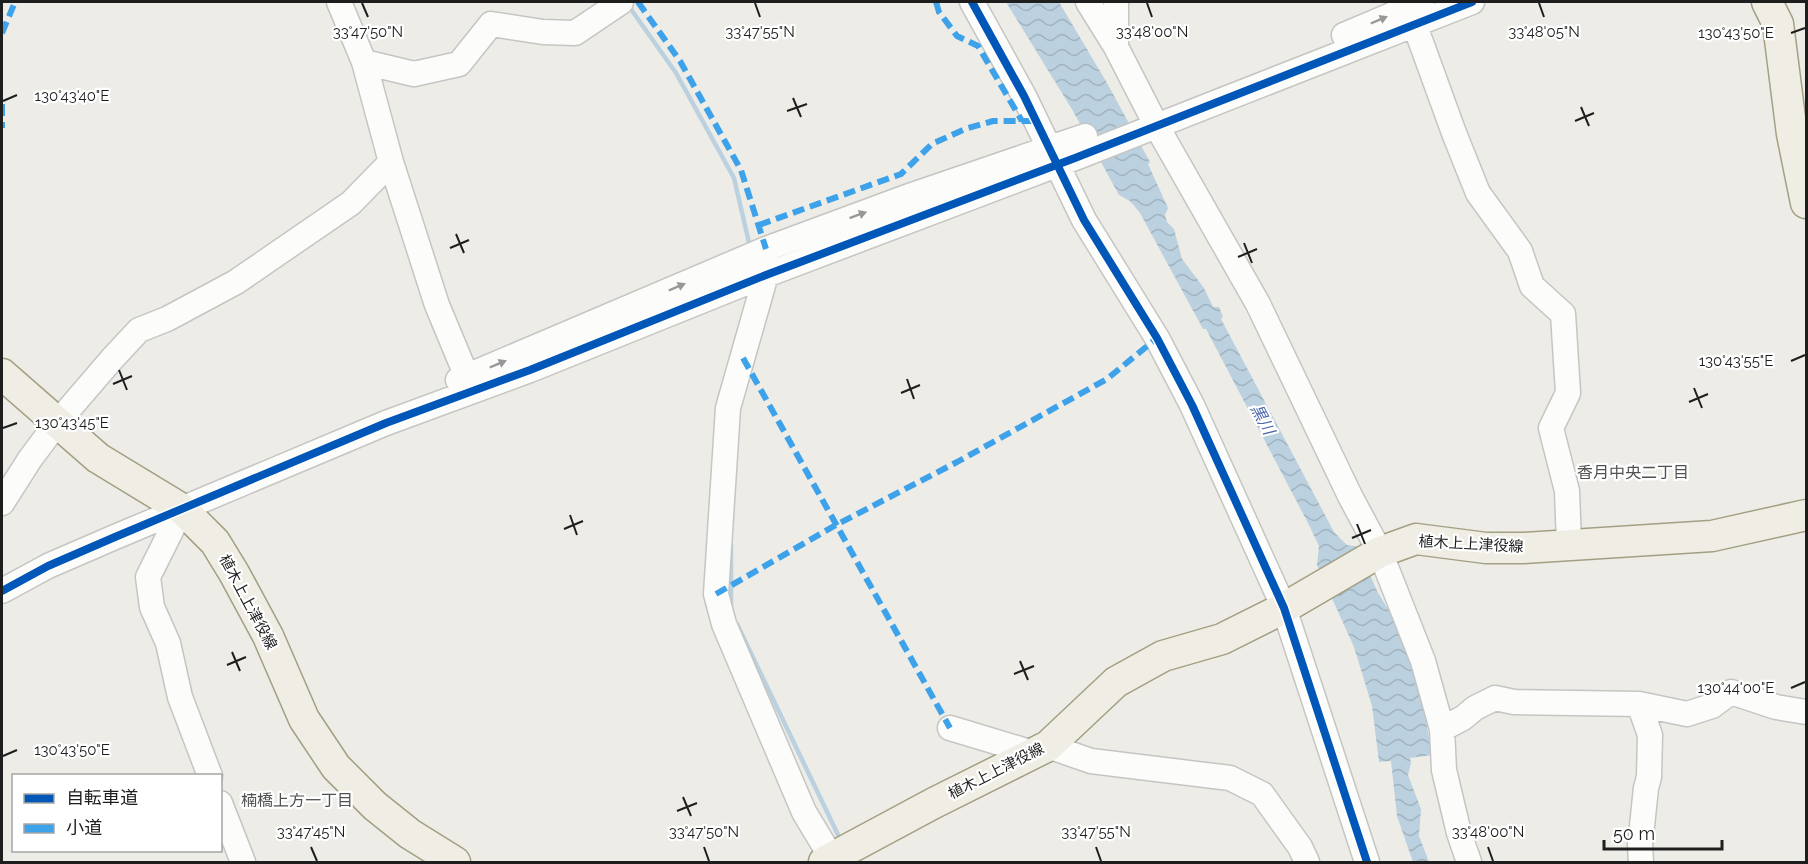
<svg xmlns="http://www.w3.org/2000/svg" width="1808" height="864" font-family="Raleway,'Noto Sans JP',sans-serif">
	<defs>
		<pattern id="water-waves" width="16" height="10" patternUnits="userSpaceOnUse" patternTransform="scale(1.5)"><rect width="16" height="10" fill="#bbd1df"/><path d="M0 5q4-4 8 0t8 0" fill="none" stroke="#a0b3bf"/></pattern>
	</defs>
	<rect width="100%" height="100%" fill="#edece7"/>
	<path fill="url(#water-waves)" d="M1006 2H1059L1107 83 1150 162 1148 164 1168 208 1165 215 1167 222 1174 229 1182 259 1204 288 1213 307H1219L1223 317 1221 319 1334 532 1347 545 1358 547 1377 591 1394 619 1419 680 1432 755 1410 758 1411 763 1408 775 1421 809 1419 836 1429 862H1413L1397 816 1391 761 1379 762 1372 706 1354 647 1317 565 1319 546 1308 523 1206 329H1203L1140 213 1130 201 1119 195 1073 111Z"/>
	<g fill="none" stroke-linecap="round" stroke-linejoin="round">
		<path stroke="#bbd1df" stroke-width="4.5" d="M628 5 676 73 734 178 750 247
			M731 606V545
			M737 624 841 841"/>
		<defs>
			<path id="minor" d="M339 2 364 62 391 162 437 305 467 377
				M972 2 1024 96 1084 220 1157 338 1192 405 1284 608 1367 862
				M1088 2 1116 47 1156 125 1258 304 1350 496 1380 552 1423 661 1442 729 1444 770 1459 833 1469 862
				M1410 12 1454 133 1478 193 1520 251 1532 286 1563 314 1568 393 1551 428 1567 491 1569 544
				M1344 35 1422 2
				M1116 47V2
				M364 62 414 74 459 64 491 24 543 32 575 33 621 2
				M766 263V275L728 408 716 594 724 624 804 812 834 862
				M458 380 766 249 912 195 1085 136
				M2 503 30 459 57 423 112 359 139 330 167 319 236 282 351 203 391 162
				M182 509 148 577 152 607 168 643 180 697 210 776
				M2 591 48 566 115 537 386 423 530 370 766 275 1075 158 1472 2
				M1639 704 1650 735 1649 777 1646 788 1640 845 1641 862
				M950 728 1033 753
				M1442 729 1463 718 1475 708 1495 698 1514 702 1639 704 1687 714 1712 706 1731 692 1776 707 1806 712
				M1048 746 1091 761 1230 778 1262 794 1300 847 1307 862
				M220 803 243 862"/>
			<path id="major" d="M1767 2 1778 24 1792 134 1806 203
				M2 374 98 458 182 509 215 542 234 573 268 636 304 719 336 767 375 806 410 834 455 862
				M824 862 934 803 1048 746 1116 682 1163 656 1222 639 1284 608 1380 552 1416 539 1486 548H1523L1712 536 1806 515"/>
		</defs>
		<use href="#minor" stroke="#c5c5c3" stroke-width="27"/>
		<use href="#major" stroke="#a39f83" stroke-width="33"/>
		<use href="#minor" stroke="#fcfcfb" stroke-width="24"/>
		<use href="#major" stroke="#f0eee4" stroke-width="30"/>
		<path stroke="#3da2ea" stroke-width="6" stroke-dasharray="12 6" stroke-linecap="butt" d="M638 2 680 61 741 170 766 249
			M936 2 939 12 957 36 978 46 1022 121
			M2 33 15 2
			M2 104V128
			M759 225 901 174 932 144 965 129 993 121H1036
			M743 358 950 728
			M716 594 836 525 957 462 1107 379 1157 338"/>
		<defs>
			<path id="cycleway" d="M972 2 1024 96 1084 220 1157 338 1192 405 1284 608 1367 862
				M2 591 48 566 115 537 386 423 530 370 766 275 1075 158 1472 2"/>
		</defs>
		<use href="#cycleway" stroke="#fff" stroke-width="11"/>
		<use href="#cycleway" stroke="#0057b8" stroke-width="8"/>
	</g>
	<defs><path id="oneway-solid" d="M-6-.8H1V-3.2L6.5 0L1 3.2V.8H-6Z" transform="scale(1.5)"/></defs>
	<g fill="#989898">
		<use href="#oneway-solid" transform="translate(1379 20) rotate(-23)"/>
		<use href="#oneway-solid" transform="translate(858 215) rotate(-20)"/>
		<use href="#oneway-solid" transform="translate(677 287) rotate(-23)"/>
		<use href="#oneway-solid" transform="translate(498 364) rotate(-23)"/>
	</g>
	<path fill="none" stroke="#1e1e1e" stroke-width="2" d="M362 3 368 17M755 3 760 17M1147 3 1152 17M1539 3 1544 17M1791 33 1805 28M793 98 801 117M3 101 17 95M1581 107 1589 126M787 111 807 104M1575 121 1594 113M456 234 464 253M1244 243 1252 263M450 248 469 240M1238 257 1257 249M1791 361 1805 355M119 370 127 390M907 379 914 399M113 384 132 376M1694 388 1702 408M901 393 920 385M1689 402 1708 394M3 428 17 423M570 515 577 535M1357 524 1365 544M564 529 583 521M1352 538 1371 530M232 652 240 671M1020 661 1028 680M227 665 246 657M1014 674 1034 666M1791 688 1805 682M3 756 17 750M683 797 691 816M677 811 697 803M311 847 317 861M704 847 709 861M1096 847 1101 861M1488 847 1493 861"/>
	<g text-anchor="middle" stroke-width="4.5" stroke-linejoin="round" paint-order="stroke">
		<g font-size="15" fill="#1e1e1e" stroke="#fff">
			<text transform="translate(1471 544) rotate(3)" y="5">植木上上津役線</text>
			<text transform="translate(248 602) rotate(62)" y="5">植木上上津役線</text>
			<text transform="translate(996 771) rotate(-27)" y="5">植木上上津役線</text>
		</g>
		<g font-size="16" font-style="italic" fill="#4c69ad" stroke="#fff">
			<text transform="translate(1263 419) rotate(62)" y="6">黒川</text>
		</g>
		<g font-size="16" fill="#515151" stroke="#fff">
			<text x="1633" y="478">香月中央二丁目</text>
			<text x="297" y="806">楠橋上方一丁目</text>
		</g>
	</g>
	<g font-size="15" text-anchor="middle" fill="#1e1e1e" stroke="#fff" stroke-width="4.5" stroke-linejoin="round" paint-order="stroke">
		<text x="1544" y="37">33°48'05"N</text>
		<text x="368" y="37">33°47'50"N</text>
		<text x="760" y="37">33°47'55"N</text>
		<text x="1152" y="37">33°48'00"N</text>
		<text x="1736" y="38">130°43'50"E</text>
		<text x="72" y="101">130°43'40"E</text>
		<text x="1736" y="366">130°43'55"E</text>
		<text x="72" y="428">130°43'45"E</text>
		<text x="1736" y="693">130°44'00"E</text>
		<text x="72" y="755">130°43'50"E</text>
		<text x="311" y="837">33°47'45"N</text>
		<text x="704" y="837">33°47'50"N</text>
		<text x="1096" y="837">33°47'55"N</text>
		<text x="1488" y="837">33°48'00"N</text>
	</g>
	<rect width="1808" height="864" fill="none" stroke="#1e1e1e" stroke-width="6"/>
	<rect x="12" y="774" width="210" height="78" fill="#ffffff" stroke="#a5a5a5" stroke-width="1.5"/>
	<rect x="24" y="794" width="30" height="9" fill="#0057b8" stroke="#a5a5a5" stroke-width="1.5"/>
	<text x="66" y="804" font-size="18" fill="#1e1e1e">自転車道</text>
	<rect x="24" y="824" width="30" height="9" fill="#3da2ea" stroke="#a5a5a5" stroke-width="1.5"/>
	<text x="66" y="834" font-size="18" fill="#1e1e1e">小道</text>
	<path d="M1604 840v9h118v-9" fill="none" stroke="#1e1e1e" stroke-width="3"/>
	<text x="1613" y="840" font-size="18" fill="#1e1e1e" stroke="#ffffff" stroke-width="4.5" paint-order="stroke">50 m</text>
</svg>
